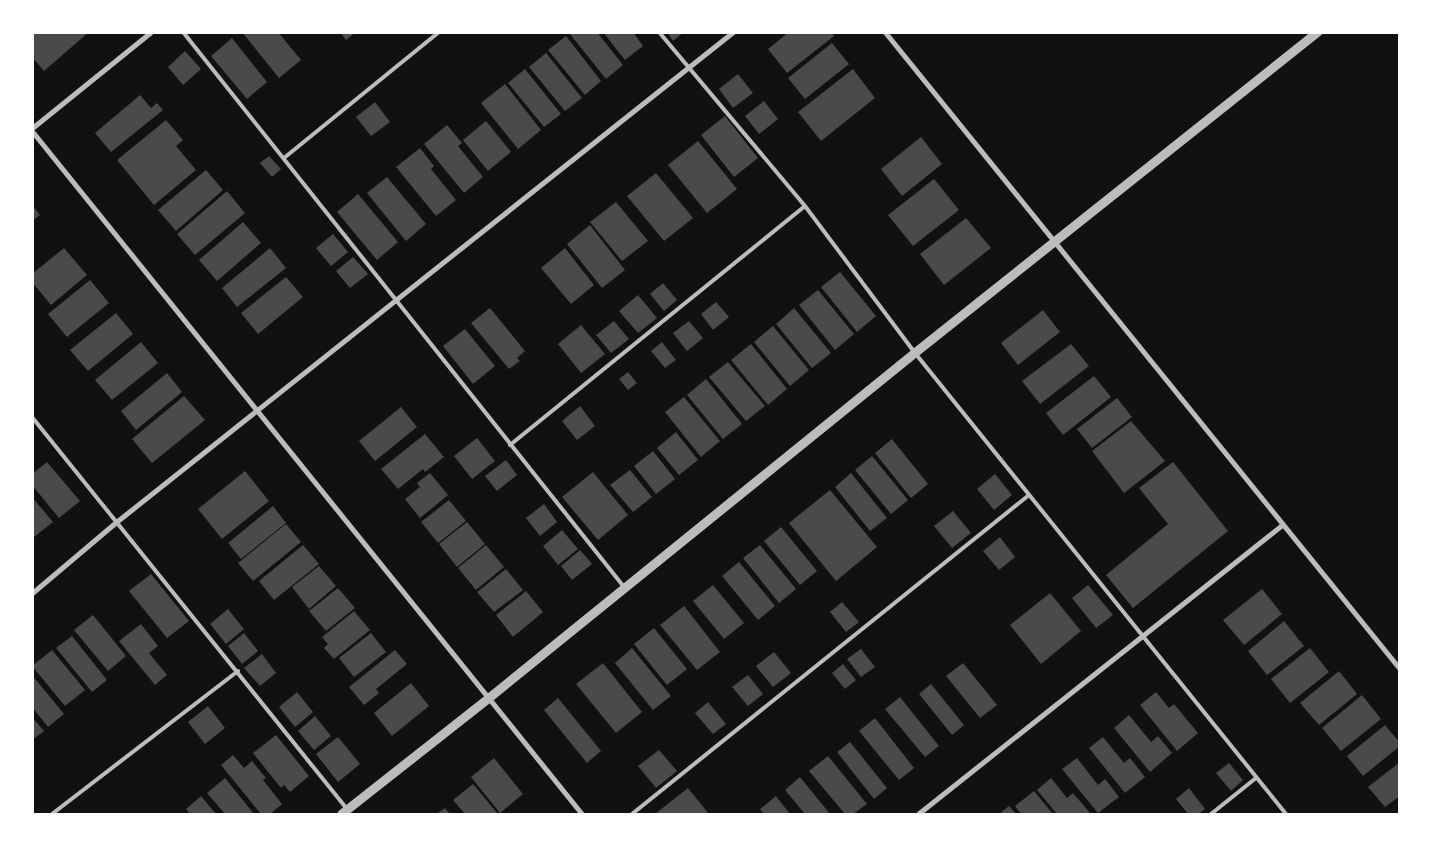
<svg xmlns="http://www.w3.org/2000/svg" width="1432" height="847" font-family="Ubuntu,sans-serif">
	<rect width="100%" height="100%" fill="#111"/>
	<path fill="#4a4a4a" d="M35 32H89L44 71 32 57V35Z
		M242 32H278L301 60 279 78Z
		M340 32H356L346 40Z
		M572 32H597L623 65 606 79 570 34Z
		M603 32H633L643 46 625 60Z
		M667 32H684L673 41Z
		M789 32H831L834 36 787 73 768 49Z
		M566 36 601 81 585 95 548 50Z
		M232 38 267 82 247 99 211 56Z
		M832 43 849 64 805 99 788 78Z
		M185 51 201 69 183 85 168 67Z
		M546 53 582 98 565 111 529 67Z
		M525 69 561 114 544 127 508 83Z
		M853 69 875 98 821 141 798 112Z
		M738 74 753 93 733 108 719 89Z
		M505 84 541 130 518 149 481 103Z
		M140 95 151 108 157 103 163 110 111 152 95 133Z
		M764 101 778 119 759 134 745 116Z
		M375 102 390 122 371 136 356 117Z
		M725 116 758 158 734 177 701 135Z
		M166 120 183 140 176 146 196 170 154 205 117 160Z
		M486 121 511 152 488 171 463 140Z
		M447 125 462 143 458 146 483 177 464 193 424 144Z
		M921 137 942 164 902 196 881 169Z
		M698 141 737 189 707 213 668 165Z
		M420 148 434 166 431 169 456 200 436 216 396 167Z
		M269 156 281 169 272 177 260 163Z
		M206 170 223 190 176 231 158 210Z
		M656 173 693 218 664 241 627 196Z
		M387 177 426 224 406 241 367 193Z
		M934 179 959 210 913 246 888 215Z
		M227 191 245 213 195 255 177 234Z
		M358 194 398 242 377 260 337 212Z
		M616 202 648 241 622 261 590 222Z
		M32 205 40 215 32 221Z
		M966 218 991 248 944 285 920 254Z
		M243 222 261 243 217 281 199 260Z
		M590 225 625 270 602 288 567 244Z
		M333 234 348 252 331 266 316 248Z
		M64 248 87 275 51 305 32 282V274Z
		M270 248 286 268 237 307 222 288Z
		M565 248 594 285 571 304 541 268Z
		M353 257 368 274 350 288 336 271Z
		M840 272 876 316 857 332 821 287Z
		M286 277 303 297 258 334 241 313Z
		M90 280 109 303 67 337 48 314Z
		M663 283 677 300 664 311 650 294Z
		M818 290 854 334 835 350 799 305Z
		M638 295 657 318 638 333 619 311Z
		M716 302 729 317 713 330 701 314Z
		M490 308 525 351 517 358 520 361 509 369 471 323Z
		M794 308 831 353 812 368 776 324Z
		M1043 310 1060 332 1018 365 1001 343Z
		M116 313 133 334 88 371 70 350Z
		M614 321 629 339 611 353 596 335Z
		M689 321 703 338 687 351 673 333Z
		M581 325 605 354 581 373 558 344Z
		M773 326 809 370 790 386 754 342Z
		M465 329 495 366 473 384 443 346Z
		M141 342 158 363 112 400 95 380Z
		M662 342 676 360 665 368 651 351Z
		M751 344 787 389 768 405 731 360Z
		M1071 344 1089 366 1040 404 1022 381Z
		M728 362 765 406 746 421 709 377Z
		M628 372 637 383 628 390 619 379Z
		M167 373 182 392 136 430 121 411Z
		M1094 376 1111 397 1063 435 1046 413Z
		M706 379 742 424 723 439 687 395Z
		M184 396 205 420 152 463 132 439Z
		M684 397 720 441 701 457 665 412Z
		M1117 398 1132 417 1092 448 1077 429Z
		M580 406 595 426 577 440 562 421Z
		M401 407 417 427 375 461 359 441Z
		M1131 421 1165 461 1124 493 1092 451Z
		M676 432 698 460 679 475 657 448Z
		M425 434 444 457 425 472 423 469 398 489 381 469Z
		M477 438 495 461 472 479 454 456Z
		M892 439 928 484 911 498 875 453Z
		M653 451 675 479 656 494 634 466Z
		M872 456 908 500 891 514 855 470Z
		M506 460 517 475 497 491 485 476Z
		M47 462 80 501 59 518 32 485V474Z
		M1173 462 1228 531 1133 608 1106 575 1168 524 1139 488Z
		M630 470 652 497 633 512 610 485Z
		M245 471 269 501 222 539 198 509Z
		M593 472 628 515 598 540 562 497Z
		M430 473 448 495 420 518 405 499 420 487 417 483Z
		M851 473 887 518 870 531 835 487Z
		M995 474 1012 495 994 510 977 489Z
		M830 490 877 547 836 581 789 523Z
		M32 497 53 522 34 537 32 535Z
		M449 500 466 521 438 543 421 522Z
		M544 504 557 522 540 536 526 518Z
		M273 506 286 523 241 559 228 543Z
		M953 511 971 533 952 548 934 526Z
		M467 522 485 544 457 567 439 544Z
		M286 524 301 542 253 581 238 563Z
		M781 527 817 571 800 585 764 541Z
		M562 530 578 549 558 565 543 546Z
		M1000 537 1015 557 999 570 983 551Z
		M303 545 319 564 274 600 259 581Z
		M486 545 504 567 476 590 458 568Z
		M760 545 796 589 779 603 743 558Z
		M580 550 592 564 572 580 561 566Z
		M739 562 775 606 758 620 722 576Z
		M319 566 336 586 309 609 292 587Z
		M506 569 523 590 494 612 477 592Z
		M151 574 189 621 167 638 129 591Z
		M713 585 744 623 724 639 693 601Z
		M1088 585 1113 615 1096 628 1072 598Z
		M338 588 355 608 326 631 309 611Z
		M1262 589 1282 614 1244 645 1223 620Z
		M526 591 543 612 513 637 496 615Z
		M1050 593 1081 631 1041 664 1010 625Z
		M842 602 859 622 846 632 830 612Z
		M684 606 720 652 697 670 660 625Z
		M228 609 244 629 226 644 210 624Z
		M354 611 370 630 334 659 324 648 328 644 322 637Z
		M93 615 126 656 108 671 74 630Z
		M1284 621 1304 646 1267 675 1248 651Z
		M141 624 158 646 149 653 167 675 155 685 119 641Z
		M654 628 687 669 667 685 634 644Z
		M244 633 258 651 242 664 228 646Z
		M371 633 386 652 354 677 339 658Z
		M72 636 107 680 92 692 56 648Z
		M632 648 671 696 653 710 615 663Z
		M1310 648 1329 672 1290 703 1271 679Z
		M861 649 875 667 861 677 847 659Z
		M52 650 85 690 65 706 32 666Z
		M395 650 407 664 376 689 379 693 364 705 349 687Z
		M774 652 791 673 773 687 756 666Z
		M262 654 276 673 260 686 244 668Z
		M603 663 642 712 616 733 576 684Z
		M963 663 997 705 980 718 946 676Z
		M843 664 856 680 845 689 832 673Z
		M1339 671 1357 694 1319 725 1300 703Z
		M32 675 64 714 48 727 32 707Z
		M748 675 763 694 748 706 732 687Z
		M411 683 429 706 392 736 374 713Z
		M931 684 964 725 952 735 919 694Z
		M297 692 313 712 295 727 279 707Z
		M1156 692 1169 708 1174 704 1198 733 1177 751 1140 705Z
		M1362 695 1381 719 1341 751 1322 728Z
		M900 697 939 746 925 757 885 709Z
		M558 698 601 751 587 763 544 710Z
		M708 702 726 724 713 734 695 713Z
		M208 706 225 728 205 744 188 722Z
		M1129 715 1151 742 1158 736 1172 753 1150 772 1114 728Z
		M315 716 331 736 314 750 298 731Z
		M32 717 44 731 32 740Z
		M875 718 914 768 899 780 859 731Z
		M1385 725 1400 743V746L1363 776 1347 756Z
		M276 735 309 776 290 792 284 785 281 788 253 753Z
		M338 737 360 764 338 782 316 754Z
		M1103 737 1124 763 1130 758 1145 777 1125 793 1089 748Z
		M850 742 887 788 874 799 837 752Z
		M659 750 677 771 656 788 638 766Z
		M233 755 244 768 252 761 266 778 263 780 282 804 270 814H261L221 765Z
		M828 756 867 804 853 814H845L809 771Z
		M494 758 523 794 500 813 471 777Z
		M1077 758 1098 785 1105 779 1119 797 1098 813 1062 769Z
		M1400 762V796L1385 807 1368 787Z
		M1229 763 1243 780 1231 791 1216 773Z
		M800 777 830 814H805L785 790Z
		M225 778 254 814H225L207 793Z
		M1051 778 1067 798 1073 793 1091 814H1057L1037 790Z
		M473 784 498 814H465L453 800Z
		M688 788 709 814H655Z
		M1189 788 1205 809 1198 814H1188L1176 799Z
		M1034 791 1053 814H1021L1015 806Z
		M201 796 216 814H190L186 809Z
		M776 796 790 814H764L760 809Z
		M1009 806 1016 814H999Z
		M445 808 450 814H436Z"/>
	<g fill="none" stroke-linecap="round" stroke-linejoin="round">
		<path stroke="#bcbcbc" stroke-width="4" d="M183 32 624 587
			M659 32 805 206 915 353 1286 814
			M284 158 439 32
			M32 417 347 809
			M510 445 805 206
			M52 814 238 671
			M632 814 1029 495
			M1211 814 1256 778"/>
		<path stroke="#bcbcbc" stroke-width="5" d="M885 32 1400 669
			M32 129 152 32
			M32 131 582 814
			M32 594 116 523 734 32
			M919 814 1283 525"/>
		<path stroke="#bcbcbc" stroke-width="9" d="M342 814 488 699 915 353 1318 32"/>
	</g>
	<rect width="1432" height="847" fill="none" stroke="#ffffff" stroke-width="68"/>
</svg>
